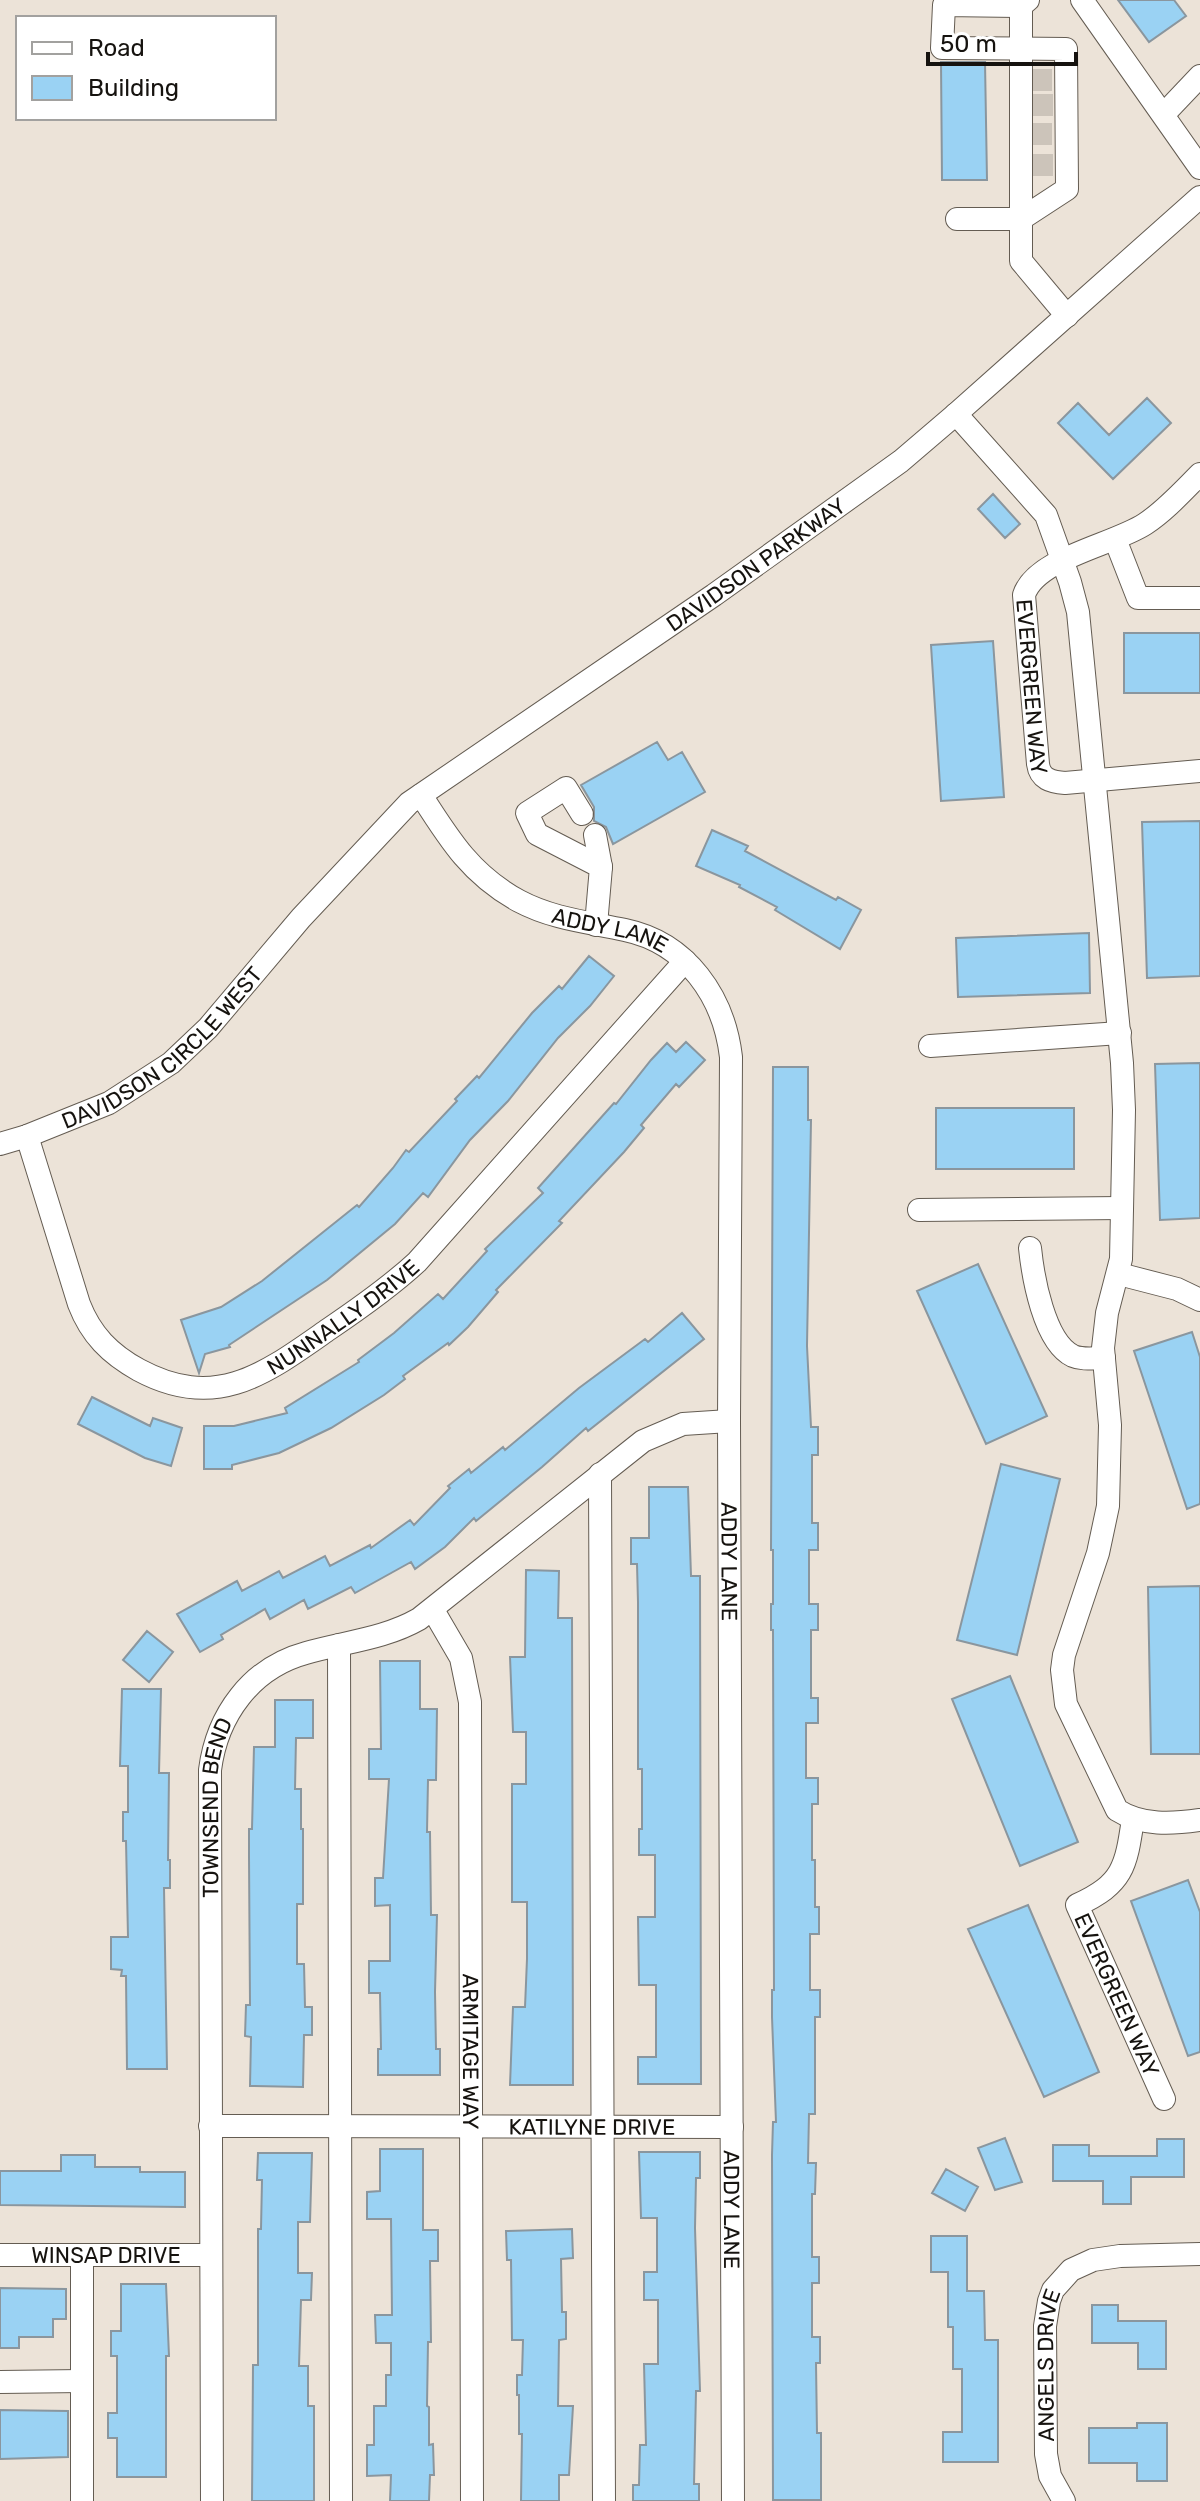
<svg xmlns="http://www.w3.org/2000/svg" width="1200" height="2501" font-family="Rubik,sans-serif">
	<rect width="100%" height="100%" fill="#ece3d8"/>
	<path fill="#9ad2f3" stroke="#8a969e" stroke-width="2" d="M1118 0H1174L1186 16 1149 42Z
		M941 62H985L987 180H942Z
		M1147 398 1171 423 1113 479 1058 423 1078 403 1109 435Z
		M993 494 1020 524 1005 538 978 509Z
		M1124 633H1200V693H1124Z
		M993 641 1004 797 941 801 931 645Z
		M657 742 668 760 682 752 705 792 613 844 606 827 594 821V807L581 785Z
		M1200 821V976L1147 978 1142 822Z
		M712 830 748 846 745 851 836 900 838 897 861 910 840 949 775 910 777 907 739 887 740 885 696 866Z
		M1089 933 1090 993 958 997 956 938Z
		M589 956 614 976 590 1006 558 1038 508 1101 470 1140 428 1197 423 1193 395 1224 327 1280 229 1345 230 1347 205 1354 199 1373 181 1320 221 1307 262 1281 357 1205 359 1207 393 1168 406 1150 409 1152 457 1101 455 1099 477 1076 479 1078 532 1013 559 986 562 989Z
		M686 1042 705 1060 679 1087 676 1084 641 1125 644 1128 624 1152 559 1221 562 1223 496 1290 498 1292 468 1327 449 1345 448 1343 403 1376 405 1379 384 1395 331 1428 279 1453 232 1465V1469H204V1426H234L287 1413 285 1408 359 1362 358 1360 394 1333 438 1294 443 1299 487 1251 485 1249 543 1193 538 1188 614 1103 616 1104 651 1060 667 1043 676 1052Z
		M1200 1063V1218L1160 1220 1155 1064Z
		M773 1067H808V1120H811L807 1346 811 1427H818V1455H812V1523H818V1550H809V1604H818V1630H811V1698H818V1723H806V1778H818V1804H812V1860H815V1907H819V1934H810V1990H820V2017H815V2114H809L808 2163H816L815 2194H812V2257H819V2283H812V2337H820V2363H816L817 2433H821V2500H773L772 2155 773 2122H776L772 2017V1990H774L773 1630H771V1604H773V1550H771Z
		M936 1108H1074V1169H936Z
		M978 1264 1047 1416 986 1444 917 1291Z
		M682 1313 704 1339 588 1431 586 1428 542 1467 476 1521 474 1518 445 1547 415 1569 411 1562 355 1593 351 1587 308 1609 304 1600 270 1619 265 1609 221 1635 223 1639 200 1652 177 1614 237 1581 242 1591 279 1571 283 1578 325 1556 330 1566 370 1545 371 1548 410 1520 414 1525 450 1488 448 1486 469 1469 471 1473 503 1447 505 1450 579 1388 645 1339 648 1342Z
		M1192 1332 1200 1357V1504L1187 1509 1134 1351Z
		M92 1397 150 1426 153 1418 182 1428 171 1466 145 1458 78 1424Z
		M1001 1464 1060 1479 1017 1655 957 1640Z
		M649 1487H688L691 1576H700L701 2084H638V2057H656V1985H639L638 1917H655V1855H639V1829H642V1769H638V1602L637 1564H631V1538H649Z
		M526 1570 559 1571 558 1618H572L573 2085H510L513 2007H525L527 1959V1902H512V1784H526V1732H513L510 1657H525Z
		M1200 1586V1754H1151L1148 1587Z
		M147 1631 173 1652 149 1682 123 1660Z
		M380 1661H420V1709H437L436 1780H428L427 1832H430L431 1915H437L435 1992 436 2049H440V2075H378V2049H381L380 1993H369V1961H390V1905L375 1906V1878H383L389 1779H369V1749H381Z
		M1010 1676 1078 1842 1020 1866 952 1699Z
		M122 1689H161L159 1773H169L168 1860H170V1888H164L167 2069H127L126 1976H121L122 1970 111 1969V1937H128L126 1841H123V1812H128V1766H120Z
		M275 1700H313V1738H296L295 1789H301V1829H303V1904H297V1964H304L305 2007H312V2035H304L303 2087 250 2086 251 2037 245 2036 246 2005H250L249 1856V1829H252L254 1747H275Z
		M1188 1880 1200 1912V2052L1188 2056 1131 1901Z
		M1028 1905 1099 2072 1044 2097 968 1929Z
		M1005 2138 1022 2182 995 2190 978 2148Z
		M1157 2139H1184V2177H1131V2204H1103V2181H1053V2145H1089V2156H1157Z
		M380 2149H423V2230H438V2261H430L431 2342H428L427 2406 429 2407V2445L433 2444 434 2475H430L429 2501H390L391 2475 367 2476V2445H374V2406H386V2375H391V2343H376L375 2315H392L391 2219H367V2192L380 2191Z
		M639 2152H700V2178H696L695 2228 700 2391H696L694 2484H699V2501H633V2485H639L640 2445H646L644 2364H658V2300H644V2272H657V2218H641Z
		M258 2153H312L310 2222H298V2273H312L311 2300H301L299 2366H308V2406H314V2501H252L253 2365H258V2229H261L262 2180H257Z
		M61 2155H95V2167H140V2172H185V2207L0 2205V2171H61Z
		M946 2169 978 2187 965 2211 932 2193Z
		M572 2229 573 2258 561 2259 562 2312H566V2339L559 2340 558 2406H573L569 2475H559V2501H521L522 2434H519V2395H517V2375H522L523 2340H512L511 2260H507L506 2231Z
		M931 2236H967V2291H984L985 2340H998V2462H943V2432H962V2369H953V2327H948V2272H931Z
		M121 2284H166L169 2356H166V2477H117V2438H108V2413H117V2356H111V2331H121Z
		M0 2288 66 2289V2319H53V2337H19V2348H0Z
		M1092 2305H1118V2321H1166V2369H1138V2343H1092Z
		M0 2410 68 2411V2457L0 2459Z
		M1137 2423H1167V2481H1137V2463H1089V2428H1137Z"/>
	<g fill="none" stroke-linecap="round" stroke-linejoin="round">
		<path stroke="#ccc4ba" stroke-width="22" stroke-dasharray="22 11" stroke-linecap="butt" d="M1031 80H1052
			M1031 105H1053
			M1031 134H1052
			M1031 165H1053"/>
		<defs>
			<g id="minor">
				<path d="M1082 0 1200 168"/>
				<path d="M1021 6V261L1067 316"/>
				<path d="M1164 114 1200 76"/>
				<path d="M957 219H1021L1067 189 1066 49 942 48 944 5 1021 6 1028 0"/>
				<path d="M956 414 1046 515 1070 582 1078 612 1122 1063 1124 1110 1121 1259 1107 1313 1103 1348 1110 1425 1108 1506 1098 1553 1064 1655 1062 1670 1066 1704 1117 1810C1142 1826 1172 1824 1200 1820"/>
				<path id="s1" d="M1200 474C1183 491 1165 511 1145 524 1113 545 1036 558 1024 595L1038 764C1040 779 1051 782 1065 783L1200 771"/>
				<path d="M1115 539 1138 598H1200"/>
				<path id="s2" d="M421 795C449 839 471 875 519 901 553 919 588 922 625 930 687 943 724 997 731 1057L729 1421 733 2501"/>
				<path d="M582 814 566 788 527 813 537 834 601 867 596 925"/>
				<path d="M595 835 601 867"/>
				<path d="M930 1046 1120 1033"/>
				<path id="s3" d="M27 1136 79 1304C91 1335 110 1354 139 1370 217 1412 266 1373 329 1329 360 1308 390 1287 417 1262L685 961"/>
				<path id="s4" d="M0 1144 27 1136 109 1103 171 1063 208 1028 301 918 409 803 714 595 901 461 956 414 1200 197"/>
				<path d="M919 1210 1122 1208"/>
				<path d="M1030 1248C1033 1277 1044 1342 1073 1356 1082 1360 1094 1358 1104 1358"/>
				<path d="M1119 1274 1177 1289 1200 1300"/>
				<path d="M600 1474 604 2501"/>
				<path id="s5" d="M433 1610 461 1658 470 1702 472 2501"/>
				<path d="M339 1645 341 2501"/>
				<path id="s6" d="M1133 1819C1126 1867 1123 1884 1077 1905L1164 2099"/>
				<path id="s7" d="M210 2126 732 2127"/>
				<path id="s8" d="M0 2255H211"/>
				<path d="M0 2382 82 2381"/>
				<path d="M82 2501V2255"/>
				<path id="s9" d="M212 2501 210 1770C217 1715 251 1668 306 1653 344 1642 384 1639 419 1619L643 1441 683 1424 729 1421"/>
				<path id="s10" d="M1064 2501 1050 2476 1046 2454 1045 2326 1049 2301 1053 2290 1071 2270 1093 2260 1120 2256 1200 2254"/>
			</g>
		</defs>
		<use href="#minor" stroke="#645c52" stroke-width="24"/>
		<use href="#minor" stroke="#fff" stroke-width="22"/>
	</g>
	<g text-anchor="middle" stroke-width="6" stroke-linejoin="round" paint-order="stroke">
		<g font-size="22" fill="#16130f" stroke="#fff">
			<text dy="8" stroke="none"><textPath href="#s4" startOffset="964">DAVIDSON PARKWAY</textPath></text>
			<text dy="8" stroke="none"><textPath href="#s1" startOffset="310">EVERGREEN WAY</textPath></text>
			<text dy="8" stroke="none"><textPath href="#s2" startOffset="242">ADDY LANE</textPath></text>
			<text dy="8" stroke="none"><textPath href="#s4" startOffset="192">DAVIDSON CIRCLE WEST</textPath></text>
			<text dy="8" stroke="none"><textPath href="#s3" startOffset="494">NUNNALLY DRIVE</textPath></text>
			<text dy="8" stroke="none"><textPath href="#s2" startOffset="938">ADDY LANE</textPath></text>
			<text dy="8" stroke="none"><textPath href="#s9" startOffset="694">TOWNSEND BEND</textPath></text>
			<text dy="8" stroke="none"><textPath href="#s6" startOffset="208">EVERGREEN WAY</textPath></text>
			<text dy="8" stroke="none"><textPath href="#s5" startOffset="450">ARMITAGE WAY</textPath></text>
			<text dy="8" stroke="none"><textPath href="#s7" startOffset="382">KATILYNE DRIVE</textPath></text>
			<text dy="8" stroke="none"><textPath href="#s2" startOffset="1586">ADDY LANE</textPath></text>
			<text dy="8" stroke="none"><textPath href="#s8" startOffset="106">WINSAP DRIVE</textPath></text>
			<text dy="8" stroke="none"><textPath href="#s10" startOffset="140">ANGELS DRIVE</textPath></text>
		</g>
	</g>
	<rect x="16" y="16" width="260" height="104" fill="#ffffff" stroke="#a2a19f" stroke-width="2"/>
	<rect x="32" y="42" width="40" height="12" fill="#ffffff" stroke="#a2a19f" stroke-width="2"/>
	<text x="88" y="56" font-size="24" fill="#16130f">Road</text>
	<rect x="32" y="76" width="40" height="24" fill="#9ad2f3" stroke="#a2a19f" stroke-width="2"/>
	<text x="88" y="96" font-size="24" fill="#16130f">Building</text>
	<path d="M928 52v12h148v-12" fill="none" stroke="#16130f" stroke-width="4"/>
	<text x="940" y="52" font-size="24" fill="#16130f" stroke="#ffffff" stroke-width="6" paint-order="stroke">50 m</text>
</svg>
